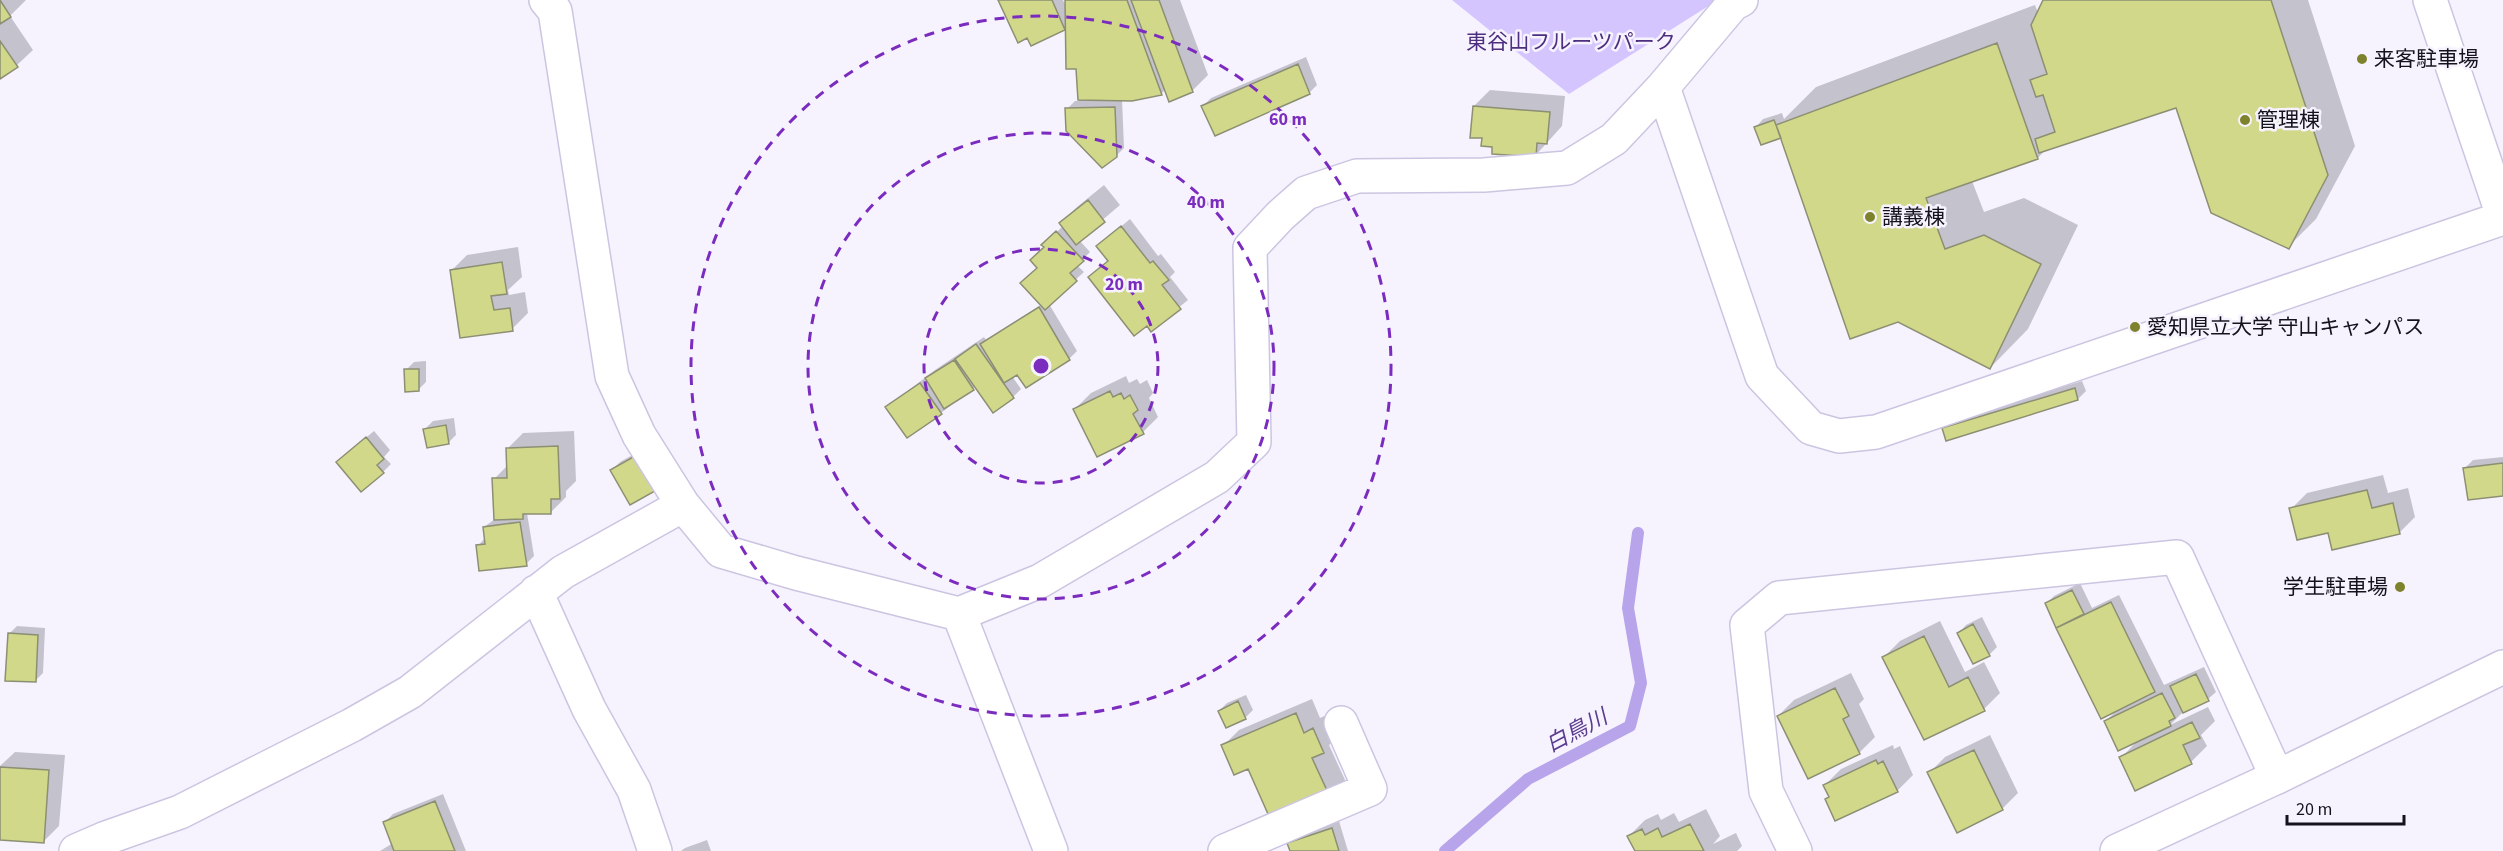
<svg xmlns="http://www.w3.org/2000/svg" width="2503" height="851" font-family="'Source Sans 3','Noto Sans JP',sans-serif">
	<rect width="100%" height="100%" fill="#f6f3ff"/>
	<path fill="#d5c5ff" d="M1452 0H1718L1569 94Z"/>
	<path fill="#0003" d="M0 0H26L10 16 33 50 17 65 0 77Z
		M1000 0H1063L1067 9V0H1180L1208 75 1192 91 1166 89 1162 93 1122 99 1124 148 1116 156 1067 109 1075 101H1079L1078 67 1067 26 1064 28Z
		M2045 0H2308L2355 146 2316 219 2288 247 2177 106 2046 149 2038 158 1972 181 1984 212 2024 198 2078 225 2028 329 1990 368 1782 136 1756 127 1763 119 1782 113 1784 119 1816 87 2035 5 2038 13Z
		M1306 57 1317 85 1309 93 1203 106 1211 98Z
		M1490 90 1565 96 1562 126 1535 156 1494 145 1484 137 1474 106Z
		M1104 185 1120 205 1079 240 1090 252 1077 265 1084 272 1049 304 1077 351 1069 359 1012 376 1021 389 1013 397 976 386 941 413 887 407 935 370 984 337 986 340 1042 304 1038 267 1046 247 1043 245 1063 226 1061 223 1077 207Z
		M1130 219 1158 256 1161 254 1175 272 1170 277 1188 300 1151 330 1110 261 1106 239Z
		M518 247 522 277 508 290 509 295 525 292 528 313 512 329 451 271 467 255Z
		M426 361V382L418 390 406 370 414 362Z
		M1126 376 1129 383 1137 379 1140 384 1147 380 1153 393 1149 398 1158 417 1143 432 1075 409 1091 393Z
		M2082 381 2086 391 2078 399 1944 429 1951 421Z
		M454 418 456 435 448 443 425 429 433 421Z
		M374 431 390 450 384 457 391 464 383 472 346 454Z
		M574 431 576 481 566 491V497L550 513H527L534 556 526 564 478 546 485 538 484 527 495 519 494 479 508 465 507 449 523 433Z
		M643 449 654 490 612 470 620 462Z
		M2503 457V494L2465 468 2473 460Z
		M2383 475 2388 493 2408 488 2415 517 2399 533 2329 531 2291 509 2307 493Z
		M2080 583 2092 608 2119 595 2164 685 2204 667 2216 692 2208 699 2184 711 2170 725 2208 707 2215 721 2201 735 2207 746 2191 762 2121 758 2138 740 2106 721 2117 710 2102 717 2046 604 2054 596Z
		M1982 617 1997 647 1989 655 1959 633 1966 625Z
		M1940 621 1965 672 1984 662 2000 693 1984 709 1884 657 1900 641Z
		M17 626 45 628 43 673 35 681 9 634Z
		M1851 673 1864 699 1859 704 1875 737 1859 753 1778 716 1794 700Z
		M1246 695 1253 710 1245 718 1219 711 1227 703Z
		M1312 699 1320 718 1329 714 1339 736 1329 745 1345 780 1329 796 1223 746 1239 730Z
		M1990 735 2018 793 2002 809 1929 773 1945 757Z
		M1893 745 1894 749 1900 746 1913 775 1897 791 1830 796 1825 785 1841 769Z
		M15 752 65 755 59 826 43 842 0 839V766Z
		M443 794 466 851H380L393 843 385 822 393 814Z
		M1706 809 1720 836 1713 844 1736 833 1742 846 1737 851H1637L1629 836 1645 820 1658 814 1661 820 1674 813 1679 822Z
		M1339 821 1348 851H1291L1289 843 1297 835Z
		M707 840 711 851H681L685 848Z"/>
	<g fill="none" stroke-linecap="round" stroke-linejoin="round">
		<path stroke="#b8a4ea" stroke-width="12" d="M1445 851 1528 779 1630 726 1641 683 1628 608 1638 533"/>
	</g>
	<path fill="#d2d889" stroke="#8c8f73" stroke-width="1.5" d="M0 0 11 17 0 24Z
		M998 0H1052L1065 30 1031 46 1027 38 1018 43Z
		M1065 0H1127L1162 95 1132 101 1078 100 1076 69H1066Z
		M1131 0H1159L1193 92 1169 102Z
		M2043 0H2271L2328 175 2289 249 2211 213 2176 108 2039 153 2035 139 2055 132 2043 95 2036 97 2030 80 2047 74 2031 25Z
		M0 41 18 67 0 79Z
		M1997 43 2038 159 1926 198 1945 249 1984 235 2041 264 1990 369 1898 322 1850 339 1776 125Z
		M1298 64 1310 94 1215 136 1201 106Z
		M1473 106 1550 112 1547 144 1537 143 1536 157 1492 154V147L1481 146 1482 138H1470Z
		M1115 107 1117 157 1102 168 1066 131 1065 108Z
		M1774 120 1781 138 1761 145 1754 127Z
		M1088 200 1105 222 1076 245 1059 223Z
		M1121 226 1150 263 1153 261 1169 280 1162 285 1181 309 1151 332 1147 326 1134 336 1088 277 1108 261 1096 246Z
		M1056 231 1084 261 1070 273 1077 281 1045 310 1020 283 1037 268 1030 260 1044 247 1041 245Z
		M502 262 507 294 491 296 494 310 510 308 513 331 460 338 450 270Z
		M1039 307 1070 360 1026 388 1017 375 1004 383 980 344Z
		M976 344 1014 398 993 413 955 359Z
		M954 360 974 390 944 409 925 378Z
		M404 369H419V391L405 392Z
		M920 383 942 414 907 438 885 407Z
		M2075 388 2078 400 1946 441 1942 428Z
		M1110 391 1113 397 1121 393 1124 399 1130 395 1138 410 1133 414 1144 434 1097 457 1073 409Z
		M446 425 449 444 427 448 423 429Z
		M366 437 384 459 377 465 384 473 361 492 336 462Z
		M558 446 560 499H551V514H523V519L494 520 492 478H507L506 448Z
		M635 456 655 491 630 505 610 470Z
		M2503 463V496L2468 500 2463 468Z
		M2367 490 2372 508 2393 503 2400 534 2332 550 2328 533 2297 540 2289 508Z
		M520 522 527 566 479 571 476 545 485 544 483 527Z
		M2072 590 2084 614 2056 628 2045 603Z
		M2111 602 2155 692 2101 719 2056 628Z
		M1973 624 1990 656 1973 664 1957 633Z
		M8 633 38 635 36 682 5 681Z
		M1924 636 1949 687 1968 677 1985 711 1924 740 1882 657Z
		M2196 674 2209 701 2183 713 2170 686Z
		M1835 688 1849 716 1843 719 1860 754 1808 779 1777 716Z
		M2162 693 2175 718 2169 721 2171 726 2118 751 2104 721Z
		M1238 701 1246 719 1226 728 1218 711Z
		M1296 713 1304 733 1313 728 1324 753 1312 758 1330 797 1272 823 1248 769 1234 775 1221 745Z
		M2192 722 2200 738 2183 745 2192 764 2135 791 2119 757Z
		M1974 750 2003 810 1957 833 1927 772Z
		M1876 760 1878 764 1883 761 1898 792 1835 821 1825 799 1829 797 1823 785Z
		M0 767 49 770 44 843 0 840Z
		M435 801 455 851H394L383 822Z
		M1690 824 1704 851H1635L1627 836 1642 829 1645 835 1658 828 1662 837Z
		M1332 828 1339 851H1290L1287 843Z"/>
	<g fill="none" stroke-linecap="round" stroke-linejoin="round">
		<defs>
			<path id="street" d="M546 0 555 11 612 376 639 435 683 505 721 551 796 573 959 614 1040 581 1217 477 1254 442 1250 248 1280 216 1306 193 1357 176 1484 175 1567 168 1614 139 1663 87 1733 4 1741 0
				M2430 0 2503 216
				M1663 87 1762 376 1811 428 1839 436 1876 432 2503 218
				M536 592 589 709 634 790 655 851
				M959 614 1051 851
				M76 851 106 838 180 812 352 725 410 692 563 572 683 505
				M1225 851 1370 789 1341 723
				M1795 851 1766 791 1747 625 1779 598 2177 557 2277 777"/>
			<path id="secondary" d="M2117 851 2277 777 2503 667"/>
		</defs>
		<use href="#street" stroke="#ccc5e1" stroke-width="36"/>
		<use href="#secondary" stroke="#ccc5e1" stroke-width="36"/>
		<use href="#street" stroke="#fff" stroke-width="33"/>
		<use href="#secondary" stroke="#fff" stroke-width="33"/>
	</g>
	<g fill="none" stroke="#7b2cbf" stroke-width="3" stroke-dasharray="10 8">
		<circle cx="1041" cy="366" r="117"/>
		<circle cx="1041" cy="366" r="233"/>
		<circle cx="1041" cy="366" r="350"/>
	</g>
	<g fill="#7e822c" stroke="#f6f3ff" stroke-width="2">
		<circle cx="2362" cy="59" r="6"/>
		<circle cx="2245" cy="120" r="6"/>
		<circle cx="1870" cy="217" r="6"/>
		<circle cx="2135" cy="327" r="6"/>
		<circle cx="2400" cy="587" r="6"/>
	</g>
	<g text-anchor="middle" stroke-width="5" stroke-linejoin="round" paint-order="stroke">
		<g font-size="21" fill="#4d2e7f" stroke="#f6f3ff">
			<text x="1571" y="49">東谷山フルーツパーク</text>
		</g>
		<g font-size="21" fill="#15121c" stroke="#f6f3ff" text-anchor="start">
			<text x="2374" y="66">来客駐車場</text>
			<text x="2257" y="127">管理棟</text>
			<text x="1882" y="224">講義棟</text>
			<text x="2147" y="334">愛知県立大学 守山キャンパス</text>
			<text x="2388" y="594" text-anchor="end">学生駐車場</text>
		</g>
		<g font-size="22" font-style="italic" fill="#5a3c8e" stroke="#f6f3ff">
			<text transform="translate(1576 730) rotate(-28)" y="8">白鳥川</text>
		</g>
	</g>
	<circle cx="1041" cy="366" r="9" fill="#7b2cbf" stroke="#f6f3ff" stroke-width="3"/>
	<g font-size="18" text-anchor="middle" font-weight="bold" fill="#7b2cbf" stroke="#f6f3ff" stroke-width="5" stroke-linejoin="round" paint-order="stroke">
		<text x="1288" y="125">60 m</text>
		<text x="1206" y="208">40 m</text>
		<text x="1124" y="290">20 m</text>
	</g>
	<path d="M2287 815v9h117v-9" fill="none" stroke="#15121c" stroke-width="3"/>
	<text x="2296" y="815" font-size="18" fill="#15121c" stroke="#f6f3ff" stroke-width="4.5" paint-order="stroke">20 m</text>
</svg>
